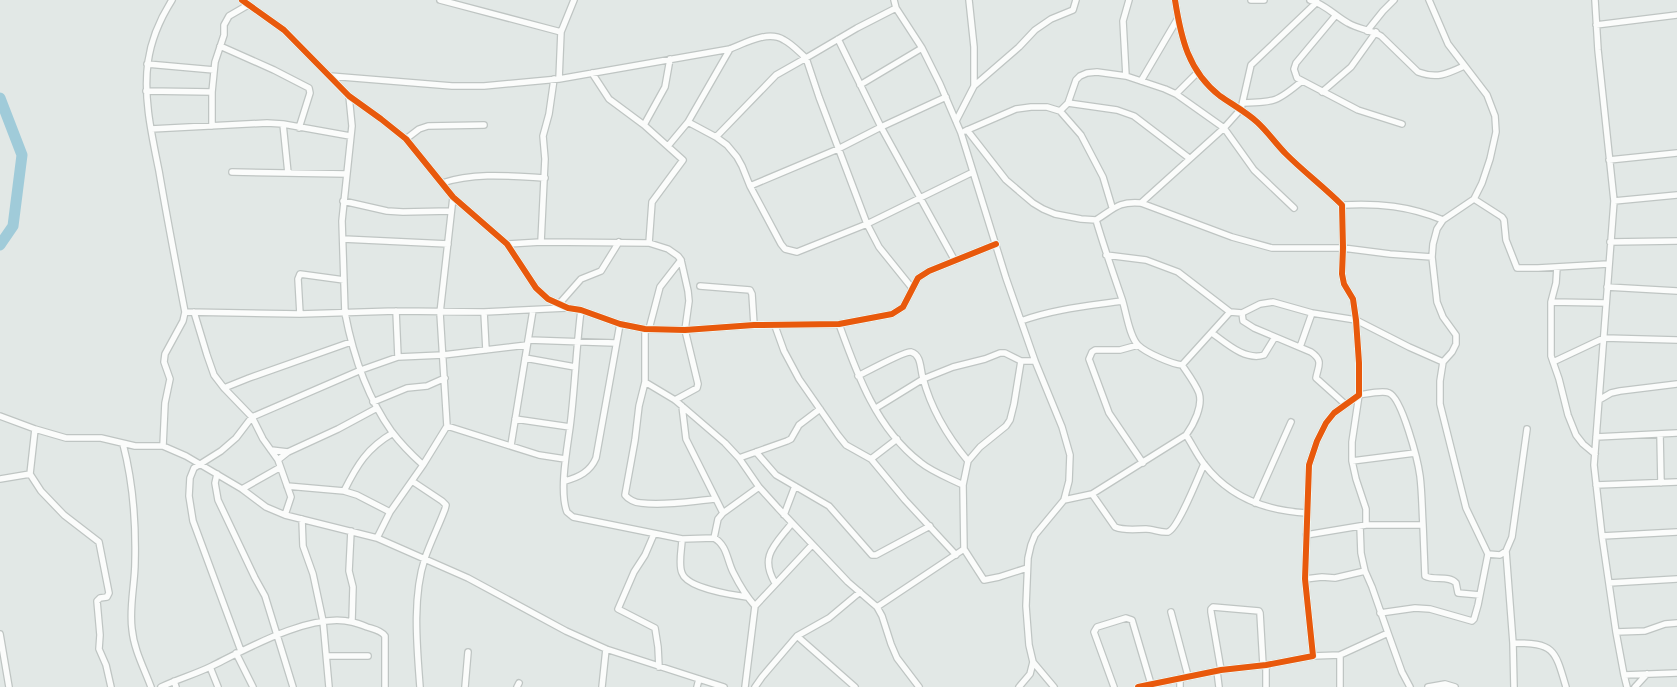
<svg xmlns="http://www.w3.org/2000/svg" width="1677" height="687" font-family="'Fira Sans',sans-serif">
	<rect width="100%" height="100%" fill="#e2e8e6"/>
	<g fill="none" stroke-linecap="round" stroke-linejoin="round">
		<path stroke="#a0cbd9" stroke-width="11" d="M0 98 22 155 13 226 0 245"/>
		<defs>
			<path id="street" d="M242 0 284 30 349 96 381 119 406 139 453 197 507 244 536 288 548 299 568 308 581 310 620 324 645 329 685 330 754 325 839 324 892 314 903 307 918 278 929 271 996 244
				M440 0 561 32
				M894 0 896 8 922 48 940 84 961 133 1006 278 1035 361 1062 427 1070 455 1069 481 1064 500 1035 535 1031 545 1028 558 1026 606 1029 645 1033 662 1030 674 1019 687
				M1251 0H1264
				M1310 0C1325 4 1335 16 1348 23 1358 29 1371 30 1381 36L1418 72C1437 79 1447 74 1464 66
				M1595 0 1598 50 1614 201 1594 465 1602 536 1616 632 1624 675 1627 687
				M1336 15 1296 63 1294 69 1297 78 1358 110 1402 124
				M1596 25 1677 15
				M1367 31 1383 11 1394 0
				M838 39 881 127 955 261
				M220 46 274 70 309 88 310 93 299 128
				M147 64 214 70
				M592 73 609 99 644 125 683 160 652 202 649 243
				M330 76 452 86H484L559 79 730 49C745 43 768 30 784 40 792 44 799 52 806 58L857 28 896 8
				M1126 76 1123 21 1129 0
				M559 79 561 32 574 0
				M1141 81 1178 18
				M860 85 922 48
				M974 86 1019 47 1035 30 1051 19 1073 10 1076 0
				M146 91 212 92V126
				M212 92 215 62 224 35V25L229 16 248 5
				M1322 92 1351 67 1376 32
				M1176 94 1198 72
				M349 96 352 126 342 221 345 313C353 355 367 397 392 432 401 444 412 455 423 465
				M1068 103 1117 110 1134 116 1189 158
				M1243 103C1275 102 1277 102 1302 81
				M1060 111 1068 103 1076 80 1080 76 1087 73 1097 72 1126 76 1165 89 1176 94 1224 128 1254 170 1294 208
				M956 121 974 86V47L969 0
				M688 122 716 137 727 145 737 157 742 166 750 186 781 244 785 249 797 252 867 224 973 172
				M283 124 288 173
				M644 125 665 87 670 59
				M151 129 267 123 283 124 350 136
				M967 130 1006 180 1033 203 1043 209 1055 214 1081 219 1096 220C1114 209 1118 201 1141 203L1232 237 1272 248H1343L1390 254 1432 257
				M965 131 1016 109 1031 107H1047L1060 111 1081 135 1103 177 1112 207
				M716 137 776 75 806 58 819 97 867 224 879 247 912 288
				M406 139 419 129 428 126 484 125
				M668 146 688 122 730 49
				M1609 160 1677 153
				M232 172 347 174
				M442 183C475 172 511 176 545 178
				M750 186 838 149 881 127 946 97
				M1474 199 1502 217 1504 220 1506 240 1517 268H1538L1608 264
				M343 201 387 211 403 212 451 211
				M1614 201 1677 195
				M1141 203 1224 128 1241 109 1251 65 1317 2
				M1342 205C1379 203 1409 206 1443 220
				M1096 220C1104 247 1113 273 1122 299 1126 311 1129 336 1138 345 1146 353 1172 364 1182 365L1230 312
				M343 239 448 244
				M541 242 545 159 543 136 549 114 554 79
				M1610 242 1677 241
				M507 244 541 242 649 243 668 249 678 256 681 260 688 291 689 301 685 330 698 384 697 388 675 400
				M1106 255 1146 260 1178 272 1230 312 1242 313 1260 304 1273 302 1312 313 1356 320 1409 347 1443 362
				M1557 267 1556 283 1551 302V356L1559 379 1568 415 1576 435 1583 444 1595 454
				M700 286 750 290 752 294 754 325
				M1607 287 1677 291
				M1551 302 1606 303
				M559 304 581 279 601 271 619 242
				M581 310C576 349 575 388 570 427 567 449 559 492 567 512L573 517 682 539 714 538C727 545 727 560 733 572 739 584 746 596 755 606L745 687
				M396 311 398 357
				M185 312 300 314 396 311 484 312 566 308
				M194 312 207 355 214 375 224 388 252 417 263 439 278 460 291 497 285 515
				M484 312 486 350
				M1242 313 1243 321 1254 328 1311 352C1324 361 1318 366 1316 378L1345 404
				M300 314 298 279 300 274 344 280
				M1021 321C1054 309 1088 306 1122 301
				M839 324C857 374 876 428 920 462 932 472 949 478 963 485
				M775 326 784 351 799 379 838 435 846 445 871 459 905 500 956 555
				M645 329V382L675 400 725 443 739 458 759 487 778 508 848 582 877 607 882 616 891 644 897 658 919 687
				M649 329 660 287 681 260
				M1212 333C1226 343 1245 361 1264 355L1275 337
				M528 340 615 343
				M1138 345 1120 350H1095L1092 352 1089 359 1109 413 1143 463
				M1300 347 1312 313
				M525 358 575 367
				M1021 361 1014 404 1010 420 1006 426 980 447 968 461 963 485 964 549 984 580 999 577 1027 568
				M1553 362 1604 338 1677 340
				M858 376C866 372 904 351 911 352 922 355 920 370 923 378 931 409 948 437 968 461
				M645 382 639 406 635 440 625 495C628 499 635 503 641 503 665 506 692 501 716 499
				M224 388 249 378 351 342
				M1599 400 1611 393 1620 391 1677 384
				M373 402 407 388 427 386 445 378
				M682 406 686 439 723 513
				M876 408 923 379 953 367 985 359 1000 353H1005L1021 361H1035
				M0 416 35 429 66 438H101L135 446H163L186 456 242 489 266 507 285 515 377 538 468 578 566 631 606 649 724 687
				M515 419 570 427
				M447 426 539 455 565 459
				M35 429 30 474 41 491 64 515 99 542 109 593 107 597 100 598 97 601 100 635 99 649 106 665 111 687
				M1660 434 1661 483
				M1186 435C1192 444 1197 455 1204 464 1229 497 1267 511 1307 513
				M1596 437 1677 433
				M123 444C133 482 136 522 135 562 135 584 129 607 132 629 134 650 144 668 151 687
				M511 445 533 310
				M163 446 165 403 170 379 164 362 165 354 183 321 185 312C176 265 167 218 159 171 152 136 143 98 148 62 151 40 160 19 172 0
				M271 450 288 452
				M756 452 776 475 829 506 872 555H876L930 526
				M739 458 787 441 791 439 799 425 820 409
				M871 459 897 439
				M278 460 288 452 338 429 377 408
				M1352 461 1415 453
				M217 474 215 483 218 500 255 578 265 596 293 687
				M0 479 30 474
				M412 481 442 501 446 505 445 509C439 525 431 541 425 558 412 597 417 647 420 687
				M565 481C579 477 590 472 596 458L620 324
				M1596 485 1677 482
				M287 486 344 491 357 495 390 512
				M242 489 279 468
				M344 491C357 465 367 448 393 433
				M1092 494 1115 527C1125 531 1136 529 1146 529 1153 529 1161 533 1168 532 1178 529 1199 475 1204 464
				M1064 500 1092 494 1186 435C1194 424 1203 406 1199 393 1195 383 1188 374 1182 365
				M1255 503 1291 422
				M784 515 795 486
				M302 519 303 546 313 574 323 621 329 687
				M1423 525 1425 576C1434 581 1449 575 1456 583L1458 593 1480 595
				M351 531 349 571 353 587 352 621
				M654 534 645 555 634 572 618 609 655 628 658 647 659 667
				M1306 535 1366 525H1423C1422 509 1422 492 1420 476 1418 461 1402 398 1389 393 1383 390 1366 394 1359 395L1352 442V461L1356 479 1366 509V525
				M1602 536 1677 532
				M377 538 390 512 423 465 447 426 440 313 453 197
				M714 538 718 519 723 513 759 487
				M682 539C682 548 678 564 682 573 687 588 732 595 747 597
				M1506 551 1513 643 1514 687
				M1488 554 1500 555 1506 551 1512 537 1527 429
				M1305 579 1322 577 1335 578 1365 571
				M775 583C759 556 775 545 792 523
				M1609 583 1677 579
				M755 606 812 545
				M877 607 964 549
				M1171 612 1188 676
				M1380 613 1415 608 1430 609 1472 621 1474 619 1478 605 1488 554 1466 508 1440 404V381L1443 362 1452 352 1456 344V335L1443 317 1437 302 1432 257 1433 244 1437 229 1443 220 1474 199 1482 183 1490 159 1496 132 1495 116 1487 95 1448 44 1429 0
				M1616 632 1645 631 1665 624 1677 623
				M1388 633 1402 672 1410 687
				M0 634 9 687
				M797 636 855 687
				M1513 643C1554 643 1555 649 1566 687
				M241 651 193 521 189 496 190 478 194 468 221 451 236 438 252 417 361 370 398 357 443 355 527 345
				M236 653 253 687
				M327 656H368
				M1313 656 1340 655 1388 633 1372 587 1365 571 1361 553 1360 526
				M1033 662 1054 687
				M210 667 218 687
				M1221 670 1211 612V609L1213 607 1259 611 1260 613 1263 665
				M1217 671 1219 687
				M1624 675 1677 673
				M1180 678V687
				M174 681 176 687
				M161 687C178 679 196 674 212 666 248 648 312 612 352 622 357 623 362 625 367 627 373 629 381 630 385 636V687
				M465 687 468 652
				M517 687 519 683
				M602 687 606 649
				M697 687 699 679
				M755 687 762 677 797 636 829 618 860 592
				M1114 687 1094 632 1097 627 1126 618 1132 620 1151 684
				M1138 687 1221 670 1266 665 1313 656 1305 579 1309 465 1317 441 1326 423 1334 413 1359 395V363L1356 320 1353 299 1344 284 1342 274 1343 248 1342 205C1324 187 1304 172 1286 154 1276 144 1268 132 1257 122 1246 112 1233 105 1220 96 1188 71 1181 38 1175 0
				M1266 687V665
				M1340 687V655
				M1428 687 1445 684 1455 687
				M1635 687 1647 674"/>
		</defs>
		<use href="#street" stroke="#bfc5c3" stroke-width="8"/>
		<use href="#street" stroke="#fbfcfb" stroke-width="5.5"/>
		<defs>
			<path id="cycleway" d="M242 0 284 30 349 96 381 119 406 139 453 197 507 244 536 288 548 299 568 308 581 310 620 324 645 329 685 330 754 325 839 324 892 314 903 307 918 278 929 271 996 244
				M1138 687 1221 670 1266 665 1313 656 1305 579 1309 465 1317 441 1326 423 1334 413 1359 395V363L1356 320 1353 299 1344 284 1342 274 1343 248 1342 205C1324 187 1304 172 1286 154 1276 144 1268 132 1257 122 1246 112 1233 105 1220 96 1188 71 1181 38 1175 0"/>
		</defs>
		<use href="#cycleway" stroke="#eff7f4" stroke-width="8"/>
		<use href="#cycleway" stroke="#e8590c" stroke-width="6"/>
	</g>
</svg>
